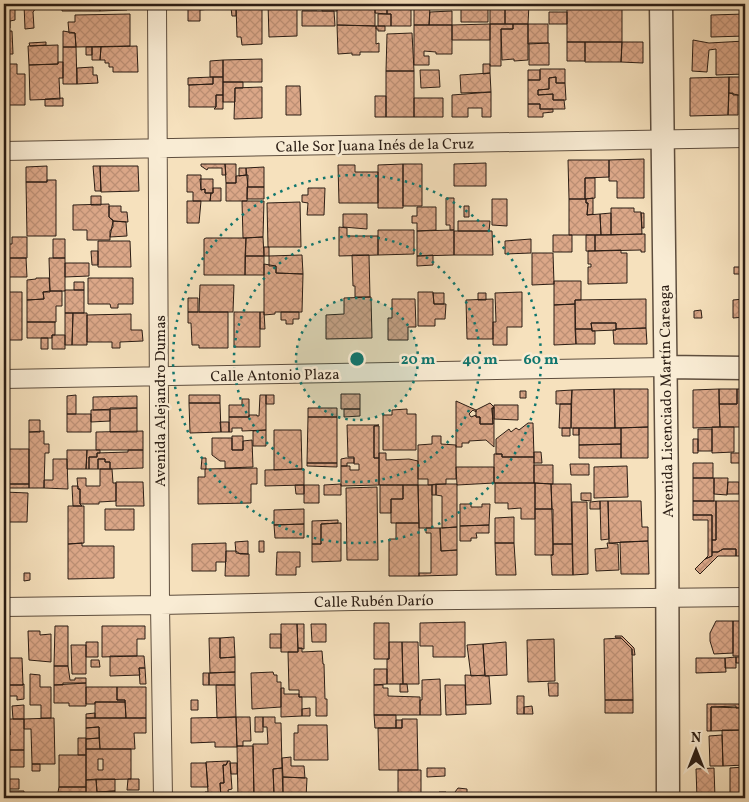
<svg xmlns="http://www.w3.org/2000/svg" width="749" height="802" font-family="Vollkorn,serif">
	<defs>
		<pattern id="building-cross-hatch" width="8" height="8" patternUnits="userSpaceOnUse" patternTransform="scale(1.25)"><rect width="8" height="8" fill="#dba788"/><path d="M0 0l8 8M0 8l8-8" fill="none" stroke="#bc8f74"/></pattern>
	</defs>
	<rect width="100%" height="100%" fill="#f6e1bd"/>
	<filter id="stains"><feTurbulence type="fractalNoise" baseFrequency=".004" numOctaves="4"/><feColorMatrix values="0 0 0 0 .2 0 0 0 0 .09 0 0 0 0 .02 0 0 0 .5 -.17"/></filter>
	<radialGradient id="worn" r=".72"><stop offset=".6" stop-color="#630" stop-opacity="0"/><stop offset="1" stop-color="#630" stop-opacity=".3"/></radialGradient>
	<path fill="url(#building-cross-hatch)" stroke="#2b1d14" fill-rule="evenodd" d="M4 4H15V20L10 21V28H4Z
		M24 4H39L33 12 34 28 25 29Z
		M62 4H100V11H62Z
		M100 4H127V10L100 11Z
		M188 4 210 6V9L200 10V21H188Z
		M236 4H262V44L242 45 241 37H237Z
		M268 4H297V36L269 37Z
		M303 4H317V10H302Z
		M322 4H337V11H322Z
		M337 4H375V26L337 25Z
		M375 4H387V14L375 13Z
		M387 4H411V26H391V14H387Z
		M414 4H428L430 6 429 25H414Z
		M428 4H445V6H432V9H430Z
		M461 4H488V22H461Z
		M490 4H505V24H490Z
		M505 4H529L528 24H505Z
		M567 6H622V42H567Z
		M231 8H236V16H232Z
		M302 11H334L335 26H302Z
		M452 11V25H429L430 12Z
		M549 12H567V24H549Z
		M130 14V46L76 47 75 33H69L68 22H75V15Z
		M378 14H391V26H378Z
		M745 14V36L711 37V15Z
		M490 24V40H452V25Z
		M490 24H513V29H501V66H490Z
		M513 24H528V60L514 61V59L502 60 501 29H513Z
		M528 24H548V43L528 44Z
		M337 25 376 26V44L379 43V52H360V55H352V53L338 54Z
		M414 25H452V54H436V52L424 51V56H429V65H414Z
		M376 26H385V31H378V29H376Z
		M4 31H12L13 54H4Z
		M63 31 75 33 76 47H63Z
		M412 33 414 71H386L387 34Z
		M693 40 709 43 745 41V74L716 75V49L709 50 707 72 692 71Z
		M46 42V45L30 46 29 43Z
		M567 42H585V61H567Z
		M585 42H622L621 62H585Z
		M622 42H643V63L621 62Z
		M529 43H549V65H529Z
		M58 45V64L29 65 28 46Z
		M137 46 138 72H113V67H109V63H105V60H100L101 47Z
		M63 47H76L77 84H63Z
		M86 47H92V55H86Z
		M92 47H101L100 60H92Z
		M262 59V82H223V60Z
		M223 60V77H210V61Z
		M58 62H63V78H59L60 99 30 100 29 65 58 64Z
		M4 64H17V74H25V105H4Z
		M483 64H490V73L483 74Z
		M93 67V75H97L98 83 77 84V68Z
		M540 69H565V83H556V77L549 78V89L538 90V95L553 94V100H564L565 109H540V104H528V80H540Z
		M420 70H439L440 87 421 88Z
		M528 70H540V80H528Z
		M386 71H414V117H386Z
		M490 73 491 92 461 93 460 75Z
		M213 77V84L188 85V78Z
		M213 77H223V95H216V107H189V85L213 84Z
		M556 77V83H565L566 100H553V94L538 95V90L549 89V78Z
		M729 77 728 115 690 116V78Z
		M729 77H745V95H733V93H729Z
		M223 82H243V88H235V102H223Z
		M286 86H300L301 115H286Z
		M262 87V118L234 119 235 88Z
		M491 92V117H482V108H468V117H452V95Z
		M729 93 738 95V115H728Z
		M216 95H223V109H214L216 107Z
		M375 96H386V117H375Z
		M63 98V106H45V99Z
		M414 98H443V117H414Z
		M528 104H540V109H553V112L543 113V117H528Z
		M644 159V198H617V181H609V160Z
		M568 160H609V177L585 178V199H569Z
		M486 163V186H454V164Z
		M201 164H225L226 175H222V168H208L207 170 201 166Z
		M225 164H236V183H226Z
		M403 164V208H378V165Z
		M403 164H422V206H403Z
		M338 165H355V172H378V203H339Z
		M47 166V182H26V167Z
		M93 166H100L101 191H95Z
		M100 166H138L139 191 101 192Z
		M264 167V187H248L246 168Z
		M239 168H246V175L239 176Z
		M4 172H5L6 244H4Z
		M187 175H201V190L205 189V193H211L210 201H193V192H187Z
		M248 175 247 201H226V183H236V176Z
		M585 178H595V198L585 199Z
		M200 179H213V193H205V189L201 190Z
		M47 180H56V236H27L26 182H47Z
		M247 187H264V199H247Z
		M213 188H221V201H210L211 193H213Z
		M308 188H325L324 215H307L308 203 302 202V195H308Z
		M91 196H101V205H91Z
		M446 198H454V230H450V225H446Z
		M593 198V214L587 215 588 203H586V199Z
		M492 199H507V226L492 225Z
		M569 199H586V203H588L587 215 600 214 601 235H569Z
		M187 201H201L199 223H187Z
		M242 201H264L263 237 243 238Z
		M300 202 301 247H268L267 203Z
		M109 204V217L113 220V227L110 231V240H87V230H73V205Z
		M109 206H121V212H127L128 222 113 221 109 217Z
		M464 206H469V217H464Z
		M417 207H436V230L417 231V223H412V216H417Z
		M611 208H634V212H641L642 234 611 235Z
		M611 213V235H601L600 214Z
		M641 213H644V228H642Z
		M343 214H367V229L343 227Z
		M113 221 126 222 127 236 110 237Z
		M458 221H490L489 231H458Z
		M339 227 347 228V236H378V255L339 256Z
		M378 230H414V254L378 255Z
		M454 230V255L417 256V231Z
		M454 231H492L493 255H454Z
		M645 234V252H641V250L595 251V235Z
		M553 235H572V252H553Z
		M586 235H595V251H586Z
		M12 237H27V258H4V244H12Z
		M263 237 264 256H245L246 238Z
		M206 238H246L245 275H204V239Z
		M53 239H65V258H53Z
		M531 239V253L505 254V241Z
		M98 241H130L131 267H98Z
		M264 247H269V256H264Z
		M621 250V253H627V283L588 284V267H591V264H588V251Z
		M91 251H98V265H92Z
		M532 253H553L554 284 532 285Z
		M302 255 303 274 276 273V266H269V256Z
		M352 255H369L370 297H355V286H353Z
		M433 255V265L417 266V256Z
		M245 256H264V275H245Z
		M4 258H26L27 277H4Z
		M49 258H65V291H50Z
		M65 263H89V276L65 277Z
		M264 264 276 266V273L303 274 302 312H275V314L264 315Z
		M734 267H745V274H734Z
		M36 278H49L50 292H43L44 299 27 300V280L36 279Z
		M88 278H133V304H118V308H111L110 304H88Z
		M554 281H581V300H575V304L554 305Z
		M74 282H84V290H74Z
		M4 283 5 292H9V306H4Z
		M200 285H234L233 312H199Z
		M65 290H84V313H65Z
		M50 291H62V306H56V322H27V300L44 299 43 292Z
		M9 292H22V340H4V306H9Z
		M418 292H433L434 304H446L445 319H435V326H418Z
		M522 292V327H507V345H493V322H496L495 293Z
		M433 293H444V304H434Z
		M478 293H486V300H478Z
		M371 297 372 338 326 339V315L344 314V298Z
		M188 298H198V312H188Z
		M392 299H415L416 327H408V340H388V318H392Z
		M493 299V339H467L466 300Z
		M646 299V328L616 329V323H591L592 329H575V300Z
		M745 299V317L733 318V300Z
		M575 304 576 344 554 345V305Z
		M701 310 702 318H694V311Z
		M188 312H228V348H199V345H192L191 323H188Z
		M234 312H260V347H234Z
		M260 312H264L265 329H260Z
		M281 312H299V319H293V324H286V320H281Z
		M65 313H73L72 345H65Z
		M73 313H87V345H72Z
		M131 314V330H142L143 341 120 342V348H112V342H87V315Z
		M27 322H55V335H52V338H27Z
		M591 323H616V330L592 331Z
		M646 328 647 344H614L613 330H616V329Z
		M575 329H592V331H595V344H576Z
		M52 335H65V349H52Z
		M41 338H48V349H41Z
		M614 389 615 428H571L572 390Z
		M614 389H648V427L615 428Z
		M719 389 720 427 693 428V390Z
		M719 389H737V404H719Z
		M737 389H745V427H720L719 404H737Z
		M572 390 571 404H556V391Z
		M520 391H526V398H520Z
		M341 394H360V409H341Z
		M76 395V414H67V396Z
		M189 395H220V403H189Z
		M260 395H266V430L242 431V428H232V432H229V417H249V415H257V416H259Z
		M266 395H274V404H266Z
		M137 396V408L93 410V397Z
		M242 399H249V417H229V405H242Z
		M456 401 476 410V412L473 410 469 414 471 417 476 415V417H480V424H493L492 408H494V447L486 440 469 441V443H462V447H456Z
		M189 403H220L221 432 190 433Z
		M490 403 494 407V408H492L493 424H480V417H476V410Z
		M560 404H571V428H559Z
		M494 405H518V420L494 419Z
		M4 407H8V439H4Z
		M110 408H137V432H110Z
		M308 408H337V417H308Z
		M344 409H360V416L344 417Z
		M407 409V414H416V450H383V415H392V410Z
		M91 410H110V421L91 422Z
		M67 414H91V432H67Z
		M308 417H337V463H307Z
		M29 420H40V432H29Z
		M220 422H229V432H221Z
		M528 423H533L534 457H502V454H496V439L509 429 511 432 516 428 519 430Z
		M347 425H379L374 426V458H379V485L341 486V466H350V470H359V464H354V457H348Z
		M374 426H379V458H374Z
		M648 427V458H621V428Z
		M712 427H734V452L712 453Z
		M562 428H570V436H562Z
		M573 428H579V435H573Z
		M579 428H621V444L579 445Z
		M698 429H712V451H698Z
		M266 430V446H253V431Z
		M274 430H301L302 469 274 470Z
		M44 431V444H49V453H45L44 488H29V432Z
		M143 431V450H96V432Z
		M232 436H243V450H232Z
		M432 436H441V444L456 445V479H446V484L428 485V479H418V445L432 444Z
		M212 438H232V450H243V441L252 440 253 467 225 468V461H220L212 455Z
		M693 439H698V453H693Z
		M621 444V458H579V445Z
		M4 449H29V484H4Z
		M67 450H87L86 469H67Z
		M87 450H100V453H97V457H89V469H86Z
		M128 450H143V468L110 469V462H105V459H98V469H89V457H97V453L128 452Z
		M534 452H541L542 463H534Z
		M379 453H386V460L409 459 418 461V485H379Z
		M731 453H745V463H731Z
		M494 454H502V457H534V483H494Z
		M202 458H206V469H201Z
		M346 458H354V463H347V466H341V459Z
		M53 459H67L68 489 44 488V480H53Z
		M98 459H105V462H110V469H98Z
		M307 463H337V467L307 466Z
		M693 463H713V478H693Z
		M741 463H745V487H740Z
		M570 464H589V475H571Z
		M534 465H553V484L534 483Z
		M627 466 628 497 594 498V467Z
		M456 467H494V483L457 485Z
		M257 468V484H251V503L198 504V477H205V469Z
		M100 469H112L113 483H116V501L99 502V504H80V489H78L77 478H86V486H100Z
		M304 469V485L265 486V470Z
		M693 478H714V501H693Z
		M714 478H728L727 495 714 494Z
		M116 482H143L144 506H116Z
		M728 482H739V494H727Z
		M495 483H535V519H521V508L508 509V503H495Z
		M535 483 551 484 552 509H535Z
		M5 484H29V488H5Z
		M341 484V495H324V485Z
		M436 484V495H432V485Z
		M436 484H457V527L442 528V496L436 495Z
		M551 484H571L572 544H553Z
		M295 485H304V494H296Z
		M304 485H319V503H304Z
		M380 485H403V499H391V513H380Z
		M403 485H418L419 523H391V499H403Z
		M418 485H432V528H419Z
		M72 486H78V489H80V504L82 506H73Z
		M377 487 378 560H347L346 488Z
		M4 492 28 493 27 522H4Z
		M581 493H591V501L581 500Z
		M600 501V509H590V502Z
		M600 501H608L609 539 601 540Z
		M608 501H641L642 527H648V541L609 543Z
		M693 501H716V540H712V515H693Z
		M716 501H745V556H736V549H723L718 552H712V540H716Z
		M572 502H587L588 574 573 575Z
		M460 504H471V507H482V504H490L489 525 460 526Z
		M68 506H84V543L68 544Z
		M105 509H134V530H105Z
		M304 509V524L274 525V510Z
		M535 509H553V555H535Z
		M693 515H712V556L705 559 708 556V520H693Z
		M514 517V543H495V518Z
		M338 520V523L321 524V544H312V521Z
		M341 523V561L312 562V544H321V524Z
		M396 523H419V576H389V539H396Z
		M304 524V538H275L274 525Z
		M489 525V533H476L477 538H471V541H460V526Z
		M457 527V550L441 551 440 528Z
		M426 528H440L441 551 457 550V575L419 576V573H431V533H426Z
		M248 541V554L236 553 235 542Z
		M259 541H264V552H259Z
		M648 541 649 574H621L620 542Z
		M82 543V546H114V578L68 579V544Z
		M226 543V562H216V571H192V544Z
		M495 543H514L516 575H496Z
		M607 543 618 544 619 570 596 571 595 549 608 548Z
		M553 544H572L573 575H552L551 555H553Z
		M723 549H736V556H718L700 574 695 569 705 559 712 556V552H718Z
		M226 551H236L240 554H249V576H225Z
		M277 552H300V567H296V575H276Z
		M24 573H30V580L24 581Z
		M716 621H733V653L714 654 710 641V633Z
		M733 621H745V656H733Z
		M465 622V657H433V646H420V623Z
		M374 623H389V659H374Z
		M281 624H297L298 652H281Z
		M297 624H304V649L298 648Z
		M311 624H326V642H312Z
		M55 626H68V666H54Z
		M102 626H145V639H137V656L102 657Z
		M28 631H40V635L51 634V662L29 660Z
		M270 634H281V648H270Z
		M615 636H622L634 648 635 655H632V649L621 638H616Z
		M234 637 235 657 220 658V638Z
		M209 638H220V658L235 657V672L210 673Z
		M621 638 632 649 633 700H605L604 639Z
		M554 639 555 681 528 682 527 640Z
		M86 642H98V657H86Z
		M389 642H402L403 684H387V659H389Z
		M402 642H418L419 684H403Z
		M506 642 507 675 485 676 483 644Z
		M483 644 485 675 471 676 467 645Z
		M71 645H86V674H72Z
		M298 648H302V652L322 651 323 664H324L325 699H327V716H316V697H299V690H289L288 652H298Z
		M110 656H144L145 668H139L140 675 110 676Z
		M736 657V668H725V658Z
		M736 657H745V663H736Z
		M4 658H22L23 685H4Z
		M696 658H725L726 672 696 673Z
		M91 660H99L100 667H91Z
		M54 666H68L70 680H75V678H86V683L54 685Z
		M139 668H145L146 684H140Z
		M374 669H387V684L374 685Z
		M235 672V685H209V673Z
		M273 672 274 675H277V682H281V707L252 709 251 673Z
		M203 673H209V685H203Z
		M30 674 40 675V687H51V718H41V705H30Z
		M465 675 489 676 491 704 466 705Z
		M440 679 441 715H420V700H422V680Z
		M63 683H86V706H69V703H54V685H63Z
		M548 683H558V696H549Z
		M23 684H24V699L17 700V696H7V685H23Z
		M400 684H407L408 692H400Z
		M216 685H235L236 717 217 718Z
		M374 685H383V688H388V696L420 697V715H374Z
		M445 685H465L466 714 446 715Z
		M86 687H117V700H125V702H95V704H86Z
		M117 687H146V718H126L125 700H117Z
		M281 688H284V694H299V697H302V716L281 717Z
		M517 696H524V714H517Z
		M191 700H198V710H191Z
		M605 700H633V713H605Z
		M95 702H125L126 718H95Z
		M707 704H739V705H745V708L711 707V731H707Z
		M24 705V719H13L12 706Z
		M532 706 533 714H524V707Z
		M736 706V708H745V730L711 731V707Z
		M310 708V716H302V709Z
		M95 713V718H86V714Z
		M374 715H396V728H375Z
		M236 717 237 747H215V742L191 743V718Z
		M236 717H250L251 741H243V746H237Z
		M255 717H263V732H255Z
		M263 717H275V723H281L282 768 273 769 274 794H271V798H254L253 744H268L267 727H263Z
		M54 718 55 764H32L31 729H24V719Z
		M86 718H146V733H134L135 749H100L99 727 86 728Z
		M4 719H9L10 735H4Z
		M9 719H24V750H4V735H10Z
		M402 719H417L418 770H379L378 728H402Z
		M396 720H402V728H396Z
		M298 725H327L328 760H294V733H298Z
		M97 727H99V738L86 739V728Z
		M722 730H745V765L723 766Z
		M722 735 723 766H710L709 736Z
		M78 738H86V755H78Z
		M99 738 100 749H86V739Z
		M237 746H253L254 798H238Z
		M86 749H131V779L86 780ZM98 759H103V770H98Z
		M4 750H24V767H4Z
		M59 755H86V787H59Z
		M291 757V766H304L305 778 283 777 282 758Z
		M228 761 226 765H223L224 783H220L221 798H205V792H208L206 762Z
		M228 761H230L232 789 228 790 229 798H221L220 783H224L223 765H226Z
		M191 763H206L208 787H191Z
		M230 763H237V774H231Z
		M32 764H40V771H32Z
		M745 767V798H730V768Z
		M282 768 283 794 274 795 273 769Z
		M427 768H445V776L427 777Z
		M714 768 715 798H697L696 769Z
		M398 770H421V798H398Z
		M283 777 307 778 306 798H283Z
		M9 779H19V789H9Z
		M96 779 97 792 115 791V797L86 798V780Z
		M96 779H115V791L97 792Z
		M128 779H139V790H127Z
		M59 787H86V792H58Z
		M458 788 467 789V798H455V792Z
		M5 791H24V798H5Z
		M439 792H446L445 798H437V796H439Z"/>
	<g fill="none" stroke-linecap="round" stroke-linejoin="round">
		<defs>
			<path id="minor" d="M157 4 160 605 163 798
				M4 151 745 138
				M4 379 666 367
				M4 607 160 605 353 601 745 597"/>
			<path id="tertiary" d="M661 4 667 494 668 798
				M666 367 745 368"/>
		</defs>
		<use href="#minor" stroke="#5e4e3e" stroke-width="20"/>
		<use href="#tertiary" stroke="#5e4e3e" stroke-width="25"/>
		<use href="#minor" stroke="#f9ecd4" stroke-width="18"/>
		<use href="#tertiary" stroke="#f9ecd4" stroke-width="22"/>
	</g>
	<circle cx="357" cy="359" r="61" fill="#0f766e" fill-opacity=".12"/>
	<g fill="none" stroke="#0f766e" stroke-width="2.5" stroke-dasharray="2.5 5">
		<circle cx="357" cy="359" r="61"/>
		<circle cx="357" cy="359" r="123"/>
		<circle cx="357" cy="359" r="184"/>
	</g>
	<g text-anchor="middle" stroke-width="5" stroke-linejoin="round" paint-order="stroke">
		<g font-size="15" fill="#2b1d14" stroke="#f9ecd4">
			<text transform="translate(375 145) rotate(-1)" y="5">Calle Sor Juana Inés de la Cruz</text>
			<text transform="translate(275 375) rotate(-1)" y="5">Calle Antonio Plaza</text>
			<text transform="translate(160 401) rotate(-90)" y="5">Avenida Alejandro Dumas</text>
			<text transform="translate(666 401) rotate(-91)" y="5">Avenida Licenciado Martín Careaga</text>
			<text transform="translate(374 601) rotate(-1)" y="5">Calle Rubén Darío</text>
		</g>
	</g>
	<circle cx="357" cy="359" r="8" fill="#0f766e" stroke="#f9ecd4" stroke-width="2.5"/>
	<g font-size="15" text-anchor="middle" font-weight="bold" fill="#0f766e" stroke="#f9ecd4" stroke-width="5" stroke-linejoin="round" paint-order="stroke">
		<text x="418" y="364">20 m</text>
		<text x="480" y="364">40 m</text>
		<text x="541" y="364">60 m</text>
	</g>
	<rect width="749" height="802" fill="none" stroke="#f6e1bd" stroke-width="20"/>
	<rect x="5" y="5" width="739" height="792" fill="none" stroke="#2b1d14" stroke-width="2.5"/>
	<rect x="10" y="10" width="729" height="782" fill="none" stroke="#2b1d14"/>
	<g transform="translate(696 750)" stroke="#f9ecd4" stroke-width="4" paint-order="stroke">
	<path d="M0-4L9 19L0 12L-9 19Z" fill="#2b1d14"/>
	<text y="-8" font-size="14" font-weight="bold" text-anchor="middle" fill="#2b1d14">N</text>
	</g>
	<rect width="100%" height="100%" filter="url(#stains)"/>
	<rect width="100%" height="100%" fill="url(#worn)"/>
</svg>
